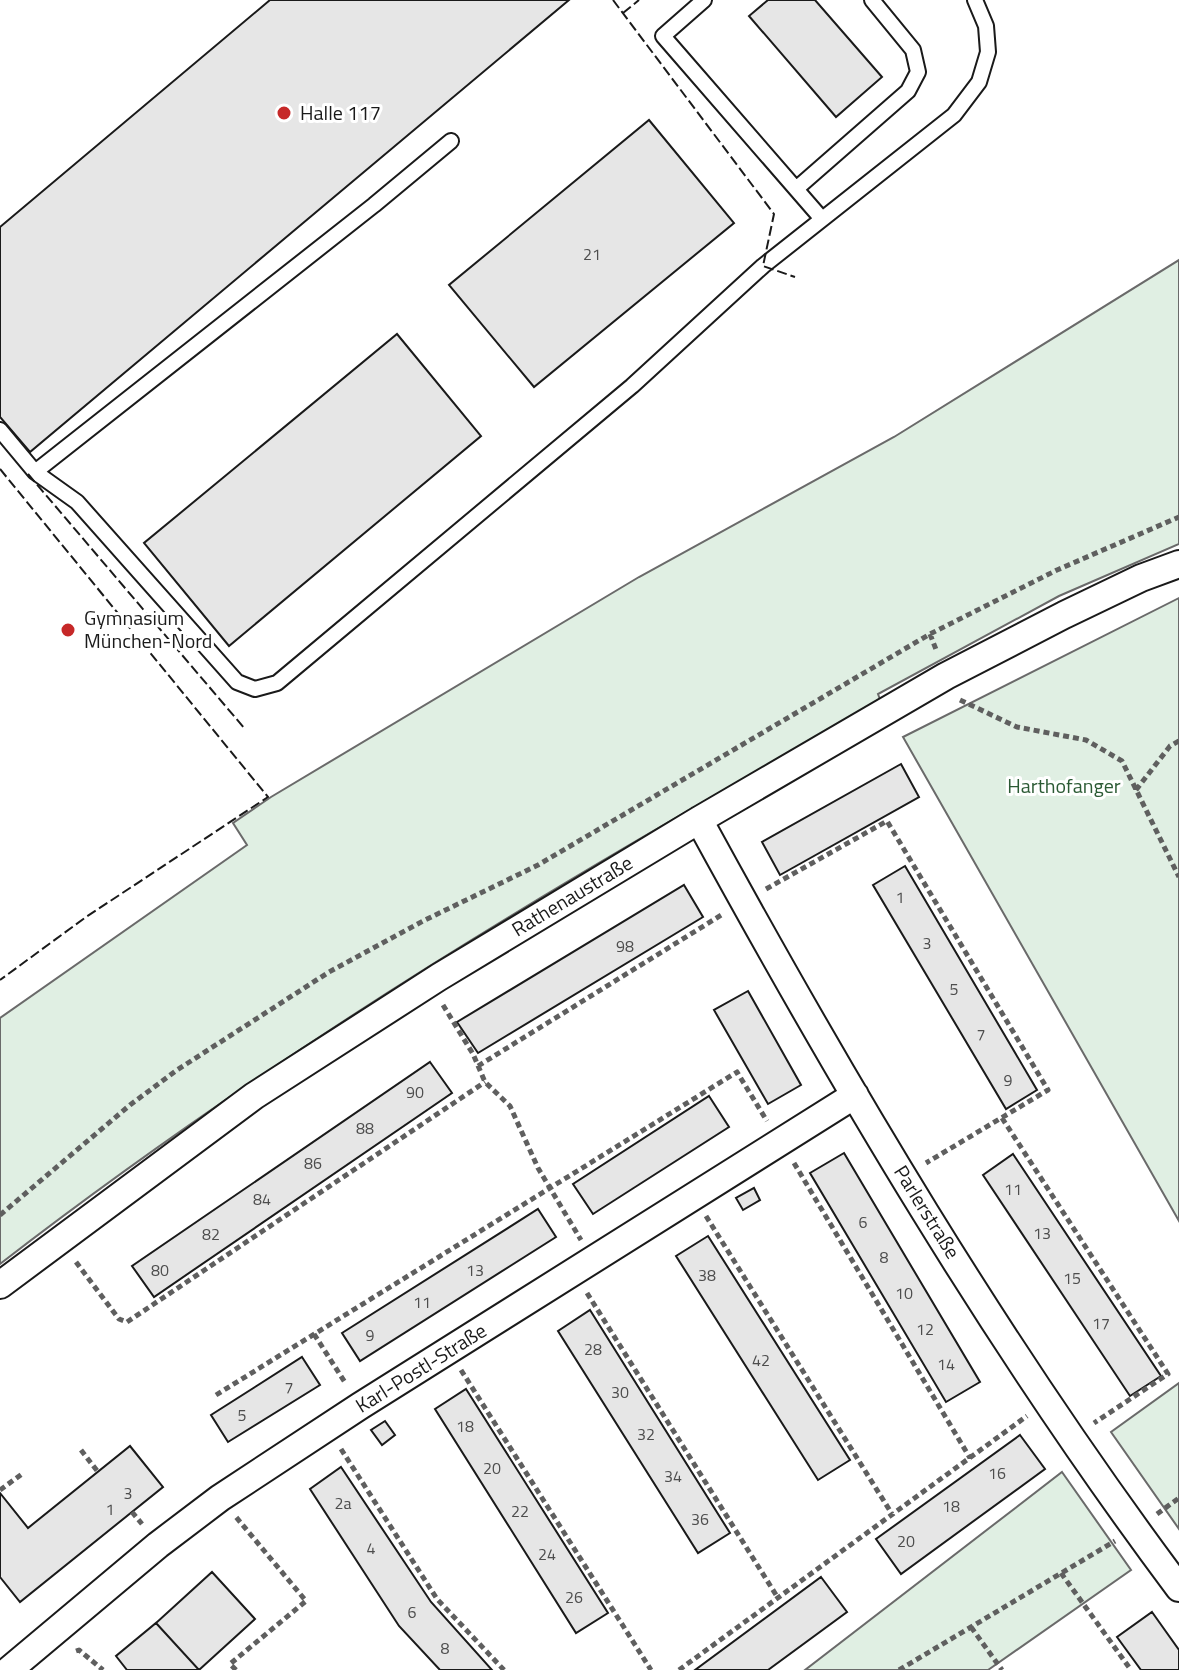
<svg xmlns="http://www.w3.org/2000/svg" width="1179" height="1670" font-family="'Titillium Web',sans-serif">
	<rect width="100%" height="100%" fill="#fff"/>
	<path fill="#e0efe3" stroke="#6a6a6a" stroke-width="2" d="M1179 260V544L1059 596 878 694 881 702C575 871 277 1050 0 1264V1018L247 845 233 823 271 797 639 577 894 437Z
		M1179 598V1221L903 737Z
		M1179 1383V1529L1111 1432Z
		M1062 1472 1131 1570 988 1670H805Z"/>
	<path fill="#e6e6e6" stroke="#1a1a1a" stroke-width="2" d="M270 0H569L30 452 0 417V227Z
		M768 0H815L882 77 836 117 749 16Z
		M649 120 734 223 534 387 449 285Z
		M397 334 481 436 229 646 144 543Z
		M901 764 919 797 780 875 762 842Z
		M905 866 1037 1090 1006 1109 873 885Z
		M684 885 703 917 478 1053 457 1022Z
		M748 991 801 1085 768 1104 714 1010Z
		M430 1062 452 1093 154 1297 132 1266Z
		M709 1096 729 1127 593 1214 573 1184Z
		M844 1153 980 1382 946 1402 810 1173Z
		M1013 1154 1161 1376 1130 1396 983 1175Z
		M754 1188 760 1200 743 1210 736 1198Z
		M538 1209 556 1237 360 1361 342 1333Z
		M708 1236 850 1460 818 1480 676 1256Z
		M590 1310 730 1533 698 1553 558 1331Z
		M302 1357 320 1385 228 1442 211 1415Z
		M466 1389 608 1613 576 1633 435 1409Z
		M385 1421 395 1435 382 1445 371 1430Z
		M1020 1435 1045 1469 901 1574 876 1539Z
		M130 1446 163 1487 20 1602 0 1577V1493L28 1528Z
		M341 1467 431 1602 492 1670H440L399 1626 310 1489Z
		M212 1572 255 1619 199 1670 156 1623Z
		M821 1577 847 1612 768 1670H695Z
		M1152 1612 1179 1650V1670H1141L1117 1637Z
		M156 1623 199 1670H127L116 1656Z"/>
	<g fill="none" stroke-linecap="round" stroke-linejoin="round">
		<defs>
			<path id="service" d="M704 0 663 36 822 219
				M796 189 908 91 918 72 913 50 872 0
				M0 430 35 472 77 502 237 682 255 689 277 683 632 386 763 266 954 115 979 82 988 52 986 26 975 0
				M35 472 374 205 451 141"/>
			<path id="minor" d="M699 820C843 1084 998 1346 1179 1588
				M0 1285 254 1096 439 977 699 820 946 676 1064 615 1141 578 1179 564
				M9 1670 158 1545 220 1498 360 1406 855 1095"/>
		</defs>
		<use href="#service" stroke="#1a1a1a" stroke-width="18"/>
		<use href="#minor" stroke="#1a1a1a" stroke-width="30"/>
		<path stroke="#5f5f5f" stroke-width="5" stroke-dasharray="6 4" stroke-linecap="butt" d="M930 634 937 652
			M960 700 1017 727 1086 740 1122 761 1179 877
			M1136 790 1170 746 1179 741
			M766 889 887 821 1048 1090 926 1163
			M443 1005 473 1054 485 1082 510 1106 538 1168 581 1240
			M478 1066 723 914
			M1002 1118 1168 1374 1094 1423
			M794 1163 970 1458
			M0 1215 130 1105 177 1070 329 972 423 921 538 865 930 634 1057 570 1179 517
			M706 1216 892 1514
			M76 1262 119 1319 127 1322 485 1082
			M587 1293 778 1598
			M314 1334 346 1384
			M461 1370 651 1670
			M216 1395 737 1072 767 1121
			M341 1449 437 1599 504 1670
			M81 1450 98 1472
			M0 1490 22 1474
			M132 1512 142 1524
			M1157 1514 1179 1498
			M1061 1573 1131 1670
			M971 1627 1002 1670
			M76 1651 79 1650 103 1670
			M236 1670 230 1664 306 1601 236 1517
			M679 1670 1027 1416
			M899 1670 1115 1541"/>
		<use href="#service" stroke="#fff" stroke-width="14"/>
		<use href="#minor" stroke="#fff" stroke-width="26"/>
		<path stroke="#1a1a1a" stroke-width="2" stroke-dasharray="10 4" stroke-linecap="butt" d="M613 0 774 214 763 266 795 277
			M623 13 639 0
			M0 469 268 797 86 917 0 980
			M28 474 245 729"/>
	</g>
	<g fill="#c62828" stroke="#fff" stroke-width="3">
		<circle cx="284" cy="113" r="8"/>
		<circle cx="68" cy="630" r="8"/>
	</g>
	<g text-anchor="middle" stroke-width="6" stroke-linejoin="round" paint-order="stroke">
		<g font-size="16" fill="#4d4d4d">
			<text x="592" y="260">21</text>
			<text x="900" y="903">1</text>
			<text x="927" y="949">3</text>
			<text x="625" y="952">98</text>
			<text x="954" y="995">5</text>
			<text x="981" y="1040">7</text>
			<text x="1008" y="1086">9</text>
			<text x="415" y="1098">90</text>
			<text x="365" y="1134">88</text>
			<text x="313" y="1169">86</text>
			<text x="1013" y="1195">11</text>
			<text x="262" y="1205">84</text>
			<text x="863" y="1228">6</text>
			<text x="1042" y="1239">13</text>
			<text x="211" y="1240">82</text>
			<text x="884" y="1263">8</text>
			<text x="160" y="1276">80</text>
			<text x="475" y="1276">13</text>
			<text x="707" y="1281">38</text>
			<text x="1072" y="1284">15</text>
			<text x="904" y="1299">10</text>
			<text x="422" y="1308">11</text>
			<text x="1101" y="1329">17</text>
			<text x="925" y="1335">12</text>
			<text x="370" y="1341">9</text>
			<text x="593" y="1355">28</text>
			<text x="761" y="1366">42</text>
			<text x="946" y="1370">14</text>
			<text x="289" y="1393">7</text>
			<text x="620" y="1398">30</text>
			<text x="242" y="1421">5</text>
			<text x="465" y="1432">18</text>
			<text x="646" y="1440">32</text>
			<text x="492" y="1474">20</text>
			<text x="997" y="1479">16</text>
			<text x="673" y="1482">34</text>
			<text x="128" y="1499">3</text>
			<text x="343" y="1509">2a</text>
			<text x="951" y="1512">18</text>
			<text x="110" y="1515">1</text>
			<text x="520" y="1517">22</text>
			<text x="700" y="1525">36</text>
			<text x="906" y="1547">20</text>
			<text x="371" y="1554">4</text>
			<text x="547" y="1560">24</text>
			<text x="574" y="1603">26</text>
			<text x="412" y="1618">6</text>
			<text x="445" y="1654">8</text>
		</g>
		<g font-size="20" fill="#1a1a1a" stroke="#fff" text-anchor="start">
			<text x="300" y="120">Halle 117</text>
			<text x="84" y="625">Gymnasium<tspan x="84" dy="23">München-Nord</tspan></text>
		</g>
		<g font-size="20" fill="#2b5a34" stroke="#fff">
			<text x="1064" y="793">Harthofanger</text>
		</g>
		<g font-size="20" fill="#1a1a1a" stroke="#fff">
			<text transform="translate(572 896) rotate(-31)" y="7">Rathenaustraße</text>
			<text transform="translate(927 1212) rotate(58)" y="7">Parlerstraße</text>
			<text transform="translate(421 1368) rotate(-32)" y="7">Karl-Postl-Straße</text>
		</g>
	</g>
</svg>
